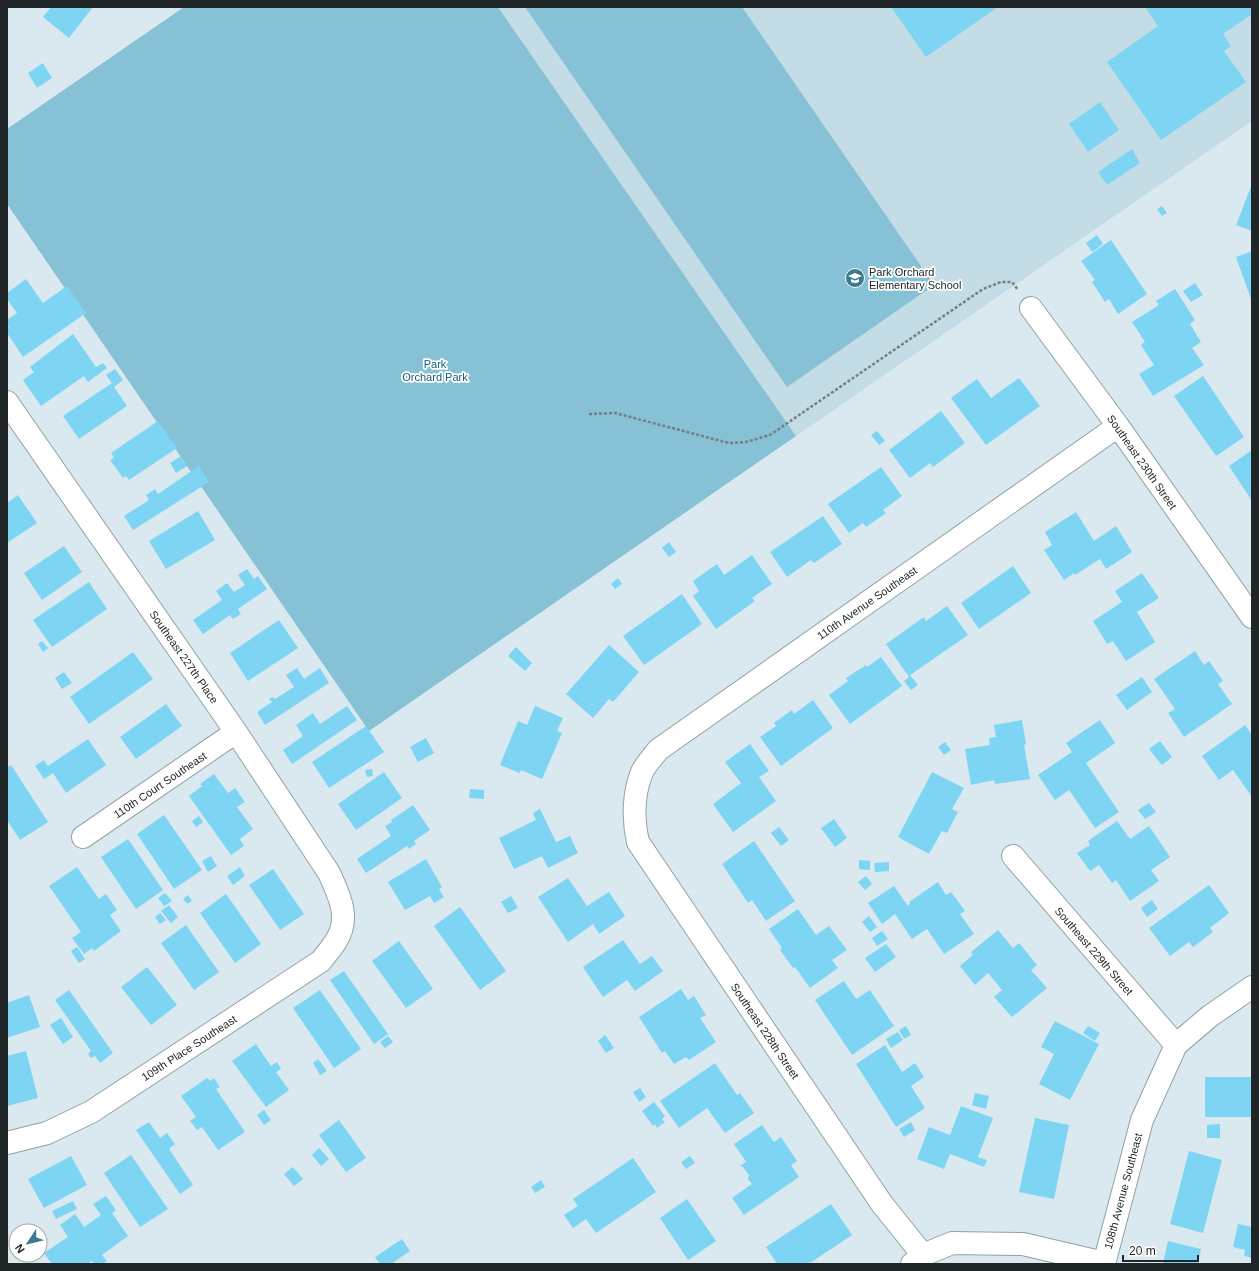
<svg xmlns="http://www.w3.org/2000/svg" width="1259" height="1271" font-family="Arial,sans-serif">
	<rect width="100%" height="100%" fill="#d9e9ef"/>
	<path fill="#c4dce5" d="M498 7H1252V121L796 436Z"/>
	<path fill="#86c1d6" d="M184 7H498L796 436 369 731 7 204V129Z
		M525 7H742L934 285 787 387Z"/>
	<path fill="#7ed5f3" d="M51 7H93L69 38 43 17Z
		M891 7H998L926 57Z
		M1145 7H1252V14L1223 34 1231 46 1224 51 1246 82 1161 140 1107 62 1158 26Z
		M43 63 52 78 37 88 28 73Z
		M1100 102 1119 130 1088 152 1069 124Z
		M1132 149 1140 163 1107 185 1098 172Z
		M1252 184V231L1236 225Z
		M1162 206 1167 213 1162 216 1157 209Z
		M1097 235 1103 244 1092 252 1086 243Z
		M1111 240 1147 294 1118 314 1109 299 1105 302 1092 282 1095 280 1081 261Z
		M1252 251V302L1236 257Z
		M26 279 43 303 67 286 86 313 23 357 7 333V329L9 327 7 325V320L17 313 7 299V293Z
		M1195 283 1203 295 1191 302 1183 291Z
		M1175 289 1195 320 1190 324 1201 342 1192 348 1204 365 1153 396 1139 374 1154 365 1141 345 1145 342 1132 322 1159 305 1156 301Z
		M73 334 96 367 103 363 107 368 88 382 84 376 41 406 23 380 34 372 30 367Z
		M115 369 123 380 114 387 127 406 79 439 63 416 112 383 106 375Z
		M1203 376 1244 437 1216 456 1174 396Z
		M1019 378 1040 406 986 445 951 398 977 379 991 398Z
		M941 411 965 443 933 467 930 463 910 478 889 450Z
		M158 421 177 448 129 480 126 476 123 478 110 460 114 458 111 453Z
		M877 431 885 441 879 445 871 435Z
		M1252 450V501L1229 466Z
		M181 456 187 466 176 473 170 463Z
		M199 466 209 482 133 530 124 516 149 500 146 495 155 489 158 494Z
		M881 467 902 496 883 510 886 513 866 527 863 523 849 533 828 504Z
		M18 495 37 523 7 543V503Z
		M198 511 215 540 166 569 149 541Z
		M1076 512 1094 541 1116 526 1132 552 1106 569 1100 559 1075 575 1074 573 1064 580 1044 550 1052 545 1045 532Z
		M823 516 842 544 814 563 811 560 787 577 770 552Z
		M669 542 676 552 669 557 662 548Z
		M64 546 82 572 42 600 24 573Z
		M752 555 772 584 752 598 755 601 716 629 693 596 699 591 693 581 717 564 724 575Z
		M1013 566 1031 593 979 629 961 603Z
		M247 569 254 579 258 576 267 589 238 609 241 614 233 619 230 615 203 634 193 620 222 600 216 591 227 583 234 592 245 585 238 575Z
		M1142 573 1159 598 1137 612 1155 642 1126 661 1113 641 1107 644 1093 621 1122 602 1115 591Z
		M618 578 622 584 615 589 611 584Z
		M89 582 107 609 52 647 33 620Z
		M682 594 702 624 644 665 623 636Z
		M947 606 968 635 910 675 918 685 911 690 904 681 909 677 886 644 924 617 926 621Z
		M279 620 298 648 248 681 230 653Z
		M42 641 48 648 43 652 38 644Z
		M609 645 639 672 613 702 609 699 593 718 566 694Z
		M516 647 532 663 525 671 508 656Z
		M1195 651 1204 665 1209 661 1223 681 1218 684 1232 704 1184 737 1168 713 1175 709 1154 679Z
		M133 652 153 679 89 724 70 697Z
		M881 657 902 686 850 724 829 695 848 681 846 678 866 665 867 667Z
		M297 668 304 679 320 668 329 683 265 725 257 712 272 702 269 699 273 697 275 699 294 687 286 675Z
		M64 672 72 683 62 689 55 678Z
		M1142 677 1152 692 1127 710 1116 695Z
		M813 700 833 728 781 766 760 737 776 726 774 723 792 710 794 714Z
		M166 704 182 726 136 759 120 737Z
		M347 706 357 720 292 764 283 750 303 736 296 725 313 713 320 724Z
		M535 706 563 718 557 731 562 733 542 779 521 770 520 773 500 765 518 721 527 725Z
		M1022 720 1026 744 1024 745 1030 779 995 784 994 780 971 785 965 749 990 745 989 738 996 737 994 725Z
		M1100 720 1115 743 1086 763 1119 812 1095 828 1069 790 1055 800 1038 775 1072 752 1066 743Z
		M1245 725 1252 735V797L1233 770 1219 780 1202 756Z
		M366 726 384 752 329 788 312 762Z
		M426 738 434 753 418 762 410 747Z
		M88 739 106 765 66 793 53 773 44 779 35 766 44 760 48 766Z
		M1160 741 1172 757 1162 765 1149 749Z
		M945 742 951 750 944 755 938 747Z
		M750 744 769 771 759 777 776 801 733 832 713 804 741 783 725 762Z
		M11 765 48 822 20 840 7 820V768Z
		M372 769 373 776 367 777 365 770Z
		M384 772 402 798 356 830 338 804Z
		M932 772 964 788 952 809 958 812 947 833 942 831 929 854 898 837Z
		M214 774 228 793 235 788 245 802 237 807 253 829 240 839 244 846 231 855 189 796 202 786 200 784Z
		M470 789 484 790V799L469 798Z
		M1149 803 1156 812 1145 819 1138 810Z
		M413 805 430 830 414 841 416 844 409 849 407 846 366 873 357 859 391 836 385 826 392 822 391 820Z
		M540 809 556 842 570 836 578 853 548 868 542 856 514 869 499 838 536 820 533 813Z
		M164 815 202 870 174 889 137 834Z
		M199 816 203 822 196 827 192 821Z
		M834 819 847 838 835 847 821 828Z
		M1117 821 1130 839 1149 826 1170 857 1151 870 1159 881 1130 901 1116 880 1112 883 1099 865 1090 871 1077 853 1090 845 1088 841Z
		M779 827 789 840 781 846 771 833Z
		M128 839 163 890 136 909 101 857Z
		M754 841 795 901 766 921 752 900 748 903 722 864Z
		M211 856 217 866 208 872 202 861Z
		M426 859 442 887 439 889 444 897 434 903 430 896 405 910 388 882Z
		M859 860 870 861V870L859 869Z
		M889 862V871L875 872 874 863Z
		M77 867 99 899 106 894 117 910 110 915 121 931 94 951 92 948 84 954 72 938 81 932 49 886Z
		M240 867 245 876 233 885 227 876Z
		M273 869 304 914 280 930 249 885Z
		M866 876 872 884 865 890 858 882Z
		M568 878 587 906 609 892 625 916 599 934 593 924 568 942 538 897Z
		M938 882 946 895 951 892 965 911 960 914 974 934 944 954 927 929 912 939 895 914 882 924 868 903 894 886 908 906 910 904 909 902Z
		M1209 885 1229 913 1210 928 1213 932 1193 947 1189 942 1170 956 1149 928Z
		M165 893 172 901 164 906 158 898Z
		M226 894 261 944 235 963 200 913Z
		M188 895 192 901 187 904 183 899Z
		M511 896 518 908 508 913 501 902Z
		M1152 900 1158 909 1147 917 1141 908Z
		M169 905 178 917 171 923 161 911Z
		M460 907 506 971 480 990 434 926Z
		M798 909 816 935 829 926 847 950 832 960 838 968 810 988 795 967 793 968 780 950 782 948 769 929Z
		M160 913 166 920 160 924 155 917Z
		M869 916 877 927 870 932 862 922Z
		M186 925 219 972 194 990 161 943Z
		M998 930 1013 948 1019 943 1037 965 1031 970 1047 988 1012 1017 994 997 1002 990 988 973 975 985 960 966 973 955 971 952Z
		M882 931 888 939 877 946 872 938Z
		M623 940 640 964 652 956 663 971 635 991 627 980 603 997 583 967Z
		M399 941 433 989 406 1008 372 961Z
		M886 944 896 957 875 972 865 958Z
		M77 947 85 959 79 963 71 951Z
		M147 967 177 1005 151 1025 121 987Z
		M344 971 388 1034 374 1044 330 980Z
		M844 981 856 999 870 990 894 1026 852 1055 815 1000Z
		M681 989 688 1000 694 996 706 1015 700 1018 716 1042 689 1060 686 1057 674 1064 665 1051 662 1053 639 1017Z
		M69 990 113 1053 100 1063 95 1056 91 1058 88 1054 91 1051 55 1000Z
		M320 990 361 1049 334 1068 293 1008Z
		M29 995 40 1027 7 1038V1003Z
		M61 1018 73 1037 63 1044 50 1025Z
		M1055 1021 1099 1044 1070 1100 1039 1084 1054 1054 1041 1047Z
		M906 1026 911 1035 904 1039 899 1030Z
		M1088 1026 1100 1033 1095 1041 1083 1033Z
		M898 1032 903 1040 891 1048 886 1039Z
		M605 1035 614 1048 606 1053 598 1041Z
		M388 1036 393 1042 385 1048 380 1042Z
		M256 1044 271 1066 277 1062 281 1069 276 1072 289 1090 266 1107 232 1061Z
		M885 1045 902 1072 915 1063 924 1077 911 1086 925 1108 896 1127 856 1064Z
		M26 1051 38 1098 7 1106V1056Z
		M318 1059 327 1071 320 1075 313 1063Z
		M715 1063 737 1095 740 1093 754 1113 725 1133 707 1108 679 1128 660 1101Z
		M1205 1077H1252V1117H1205Z
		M207 1078 210 1081 214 1078 220 1087 216 1089 245 1132 218 1150 202 1127 197 1130 190 1121 196 1117 181 1096Z
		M640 1088 646 1097 639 1102 633 1092Z
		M975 1093 989 1096 986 1109 972 1105Z
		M654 1102 665 1116 662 1119 665 1122 657 1128 655 1124 653 1126 642 1111Z
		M961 1106 993 1118 978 1157 987 1160 984 1167 950 1154 944 1169 917 1159 929 1127 950 1135Z
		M264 1110 271 1120 264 1125 257 1115Z
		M1035 1118 1069 1125 1054 1199 1019 1192Z
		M339 1120 366 1158 346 1172 319 1135Z
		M149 1122 160 1138 167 1133 175 1144 169 1149 193 1185 180 1194 136 1130Z
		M911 1122 915 1130 904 1137 899 1129Z
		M1220 1124V1138H1207V1125Z
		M762 1125 774 1142 781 1137 797 1161 791 1165 799 1177 744 1215 732 1198 752 1184 748 1179 749 1175 743 1167 740 1166 746 1162 734 1144Z
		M319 1148 329 1159 321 1166 312 1155Z
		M1189 1151 1222 1160 1203 1233 1170 1224Z
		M131 1155 168 1209 140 1227 104 1173Z
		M71 1156 87 1185 44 1208 28 1179Z
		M690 1156 695 1163 686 1169 681 1162Z
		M633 1158 656 1192 596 1233 586 1219 573 1228 564 1215 578 1206 573 1199Z
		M293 1167 303 1179 294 1186 284 1174Z
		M541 1180 545 1187 535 1193 531 1187Z
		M106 1196 116 1210 112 1213 128 1236 102 1255 107 1261 103 1264H94L92 1261 87 1264H52L44 1253 68 1237 60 1225 75 1214 84 1227 101 1215 93 1204Z
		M687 1199 716 1241 688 1260 660 1218Z
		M73 1201 77 1209 56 1219 52 1211Z
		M831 1204 852 1235 810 1263 809 1262 806 1264H777L766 1247Z
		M1238 1224 1252 1227V1258L1244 1256 1245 1250 1233 1247Z
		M402 1239 410 1251 391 1264H380L375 1257Z
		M1168 1241 1201 1249 1198 1264H1163Z"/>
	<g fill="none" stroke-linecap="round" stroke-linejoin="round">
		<defs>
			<path id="minor" d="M1031 308 1118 426 1252 617
				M7 402 236 732 329 873C339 895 351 918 336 941 332 948 326 954 321 961L91 1112 47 1133 7 1143
				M83 837 236 732
				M1013 856 1176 1045
				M923 1255 882 1204 638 842C633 820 633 794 642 772 645 765 653 757 658 750L1118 426
				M912 1264 923 1255 952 1243 1023 1244 1104 1263
				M1104 1264 1142 1120 1176 1045 1210 1016 1252 987"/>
		</defs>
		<use href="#minor" stroke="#92a1a6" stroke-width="24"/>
		<path stroke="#757f83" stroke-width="2.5" stroke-dasharray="3 2" stroke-linecap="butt" d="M589 414 615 413 729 443 746 442 770 435 983 289 1001 282H1012L1018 290"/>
		<use href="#minor" stroke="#fff" stroke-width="22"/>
	</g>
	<defs>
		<symbol id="school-disc" viewBox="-11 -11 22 22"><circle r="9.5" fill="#3b7a8f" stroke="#fff"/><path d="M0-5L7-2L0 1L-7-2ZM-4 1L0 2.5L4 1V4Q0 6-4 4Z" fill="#fff"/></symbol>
	</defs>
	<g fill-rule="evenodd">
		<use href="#school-disc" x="844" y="267" width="22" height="22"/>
	</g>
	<g text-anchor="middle" stroke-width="3.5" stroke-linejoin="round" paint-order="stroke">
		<g font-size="11" fill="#202628" stroke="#fff" text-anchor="start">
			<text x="869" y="276">Park Orchard<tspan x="869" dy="13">Elementary School</tspan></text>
		</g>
		<g font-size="11" fill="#155d71" stroke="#fff">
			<text x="435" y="368">Park<tspan x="435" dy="13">Orchard Park</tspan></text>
		</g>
		<g font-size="11" fill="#202628" stroke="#fff">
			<text transform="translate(1142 462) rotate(55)" y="4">Southeast 230th Street</text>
			<text transform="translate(867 603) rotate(-35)" y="4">110th Avenue Southeast</text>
			<text transform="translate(184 657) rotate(55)" y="4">Southeast 227th Place</text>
			<text transform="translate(160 785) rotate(-34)" y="4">110th Court Southeast</text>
			<text transform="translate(1094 951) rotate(49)" y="4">Southeast 229th Street</text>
			<text transform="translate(765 1031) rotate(56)" y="4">Southeast 228th Street</text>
			<text transform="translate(189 1048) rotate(-33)" y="4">109th Place Southeast</text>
			<text transform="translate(1123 1191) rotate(-75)" y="4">108th Avenue Southeast</text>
		</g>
	</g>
	<rect width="1259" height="1271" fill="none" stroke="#202628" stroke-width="16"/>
	<g transform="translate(28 1243) rotate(235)"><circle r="19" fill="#ffffff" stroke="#a6a8a9"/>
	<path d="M0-3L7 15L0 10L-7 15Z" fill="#3b7a8f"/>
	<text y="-6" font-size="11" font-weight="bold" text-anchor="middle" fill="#202628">N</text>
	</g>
	<path d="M1123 1255v6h75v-6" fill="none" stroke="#202628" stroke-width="2"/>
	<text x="1129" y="1255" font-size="12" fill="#202628" stroke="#ffffff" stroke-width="3" paint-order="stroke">20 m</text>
</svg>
